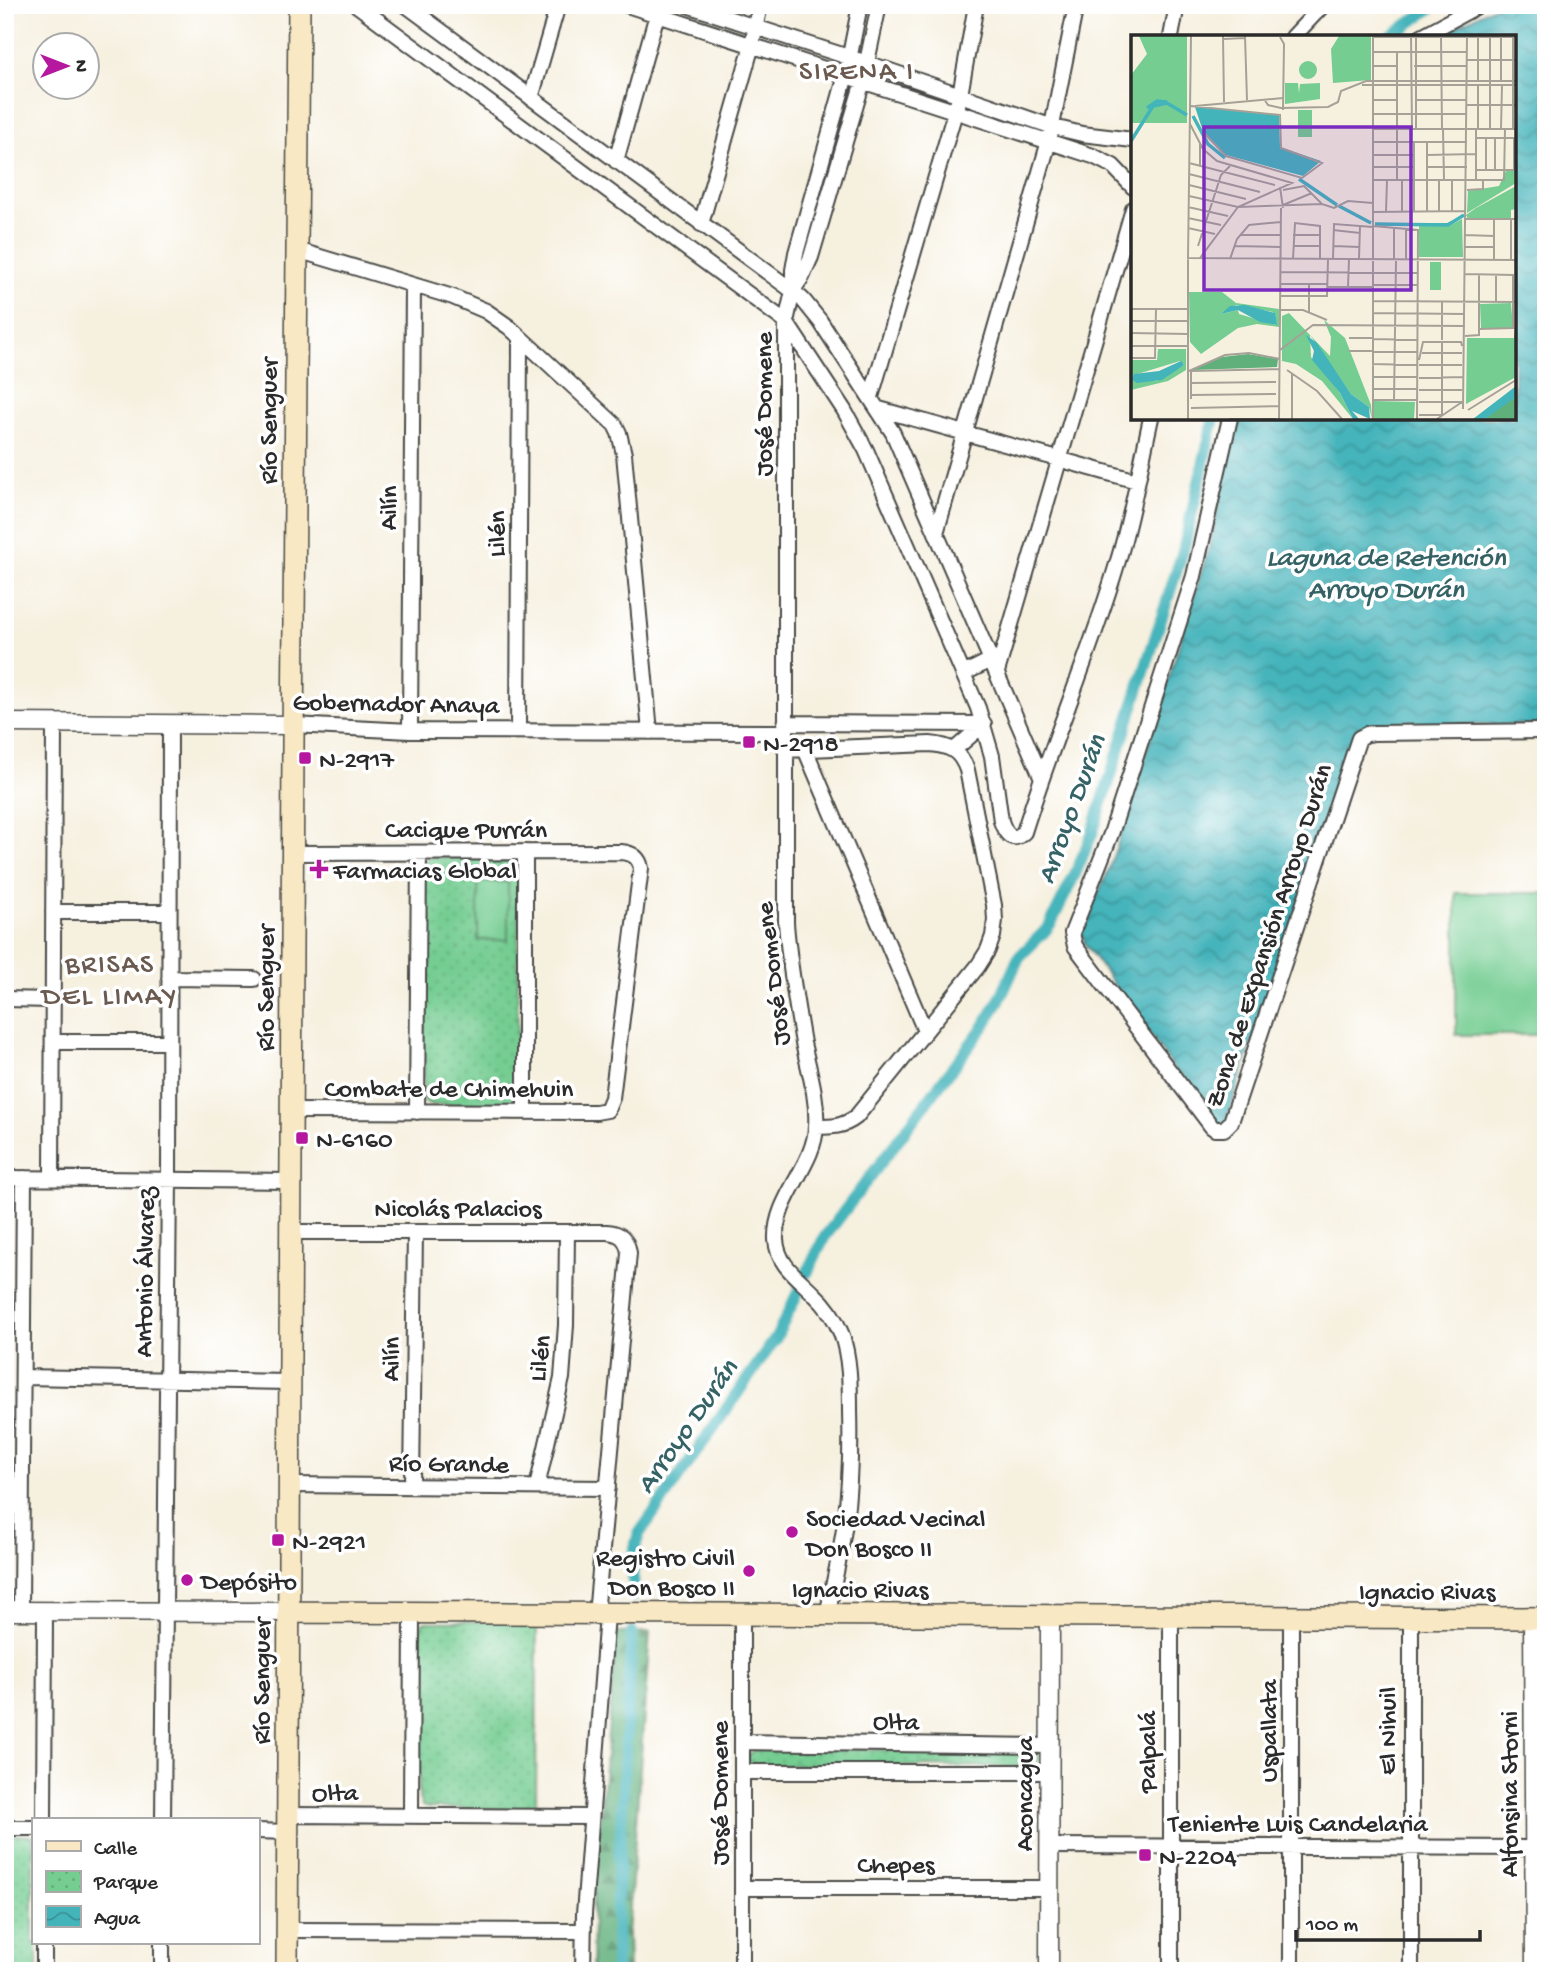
<svg xmlns="http://www.w3.org/2000/svg" width="1551" height="1976" font-family="'Gochi Hand',sans-serif">
	<defs>
		<pattern id="forest-firs" width="22" height="20" patternUnits="userSpaceOnUse" patternTransform="scale(1.75)"><rect width="22" height="20" fill="#60b07c"/><path d="M5 1l3.5 6h-7zM16 11l3.5 6h-7z" fill="#4f8f66"/></pattern>
		<pattern id="park-dots" width="8" height="8" patternUnits="userSpaceOnUse" patternTransform="scale(1.75)"><rect width="8" height="8" fill="#75cd92"/><path d="M2 2h.1M6 6h.1" fill="none" stroke="#65b07e" stroke-width="1.8" stroke-linecap="round"/></pattern>
		<pattern id="water-waves" width="16" height="10" patternUnits="userSpaceOnUse" patternTransform="scale(1.75)"><rect width="16" height="10" fill="#44b4bb"/><path d="M0 5q4-4 8 0t8 0" fill="none" stroke="#399398"/></pattern>
	</defs>
	<rect width="100%" height="100%" fill="#fff"/>
	<filter id="ink" filterUnits="userSpaceOnUse"><feTurbulence type="fractalNoise" baseFrequency=".0143" numOctaves="2"/><feDisplacementMap in="SourceGraphic" scale="14" xChannelSelector="R" yChannelSelector="G"/><feConvolveMatrix kernelMatrix="1 2 1 2 8 2 1 2 1" color-interpolation-filters="sRGB"/></filter>
	<filter id="wash" filterUnits="userSpaceOnUse"><feTurbulence type="fractalNoise" baseFrequency=".00686" numOctaves="4" result="noise"/><feDisplacementMap in="SourceGraphic" scale="28" xChannelSelector="R" yChannelSelector="G"/><feGaussianBlur stdDeviation="1.57" result="paint"/><feColorMatrix in="noise" values="0 0 0 0 0 0 0 0 0 0 0 0 0 0 0 0 0 1.4 0 .05"/><feComposite in="paint" operator="in"/></filter>
	<g filter="url(#wash)">
		<rect width="100%" height="100%" fill="#f6f0df"/>
		<path fill="url(#forest-firs)" stroke="#466e54" stroke-width="2" d="M650 1632 628 1935 629 1971H592L593 1898 617 1633Z"/>
		<path fill="url(#park-dots)" stroke="#507c5e" stroke-width="2" d="M431 857 511 858 515 860 519 870 517 1094 515 1103 511 1105H432L424 1102V865L426 860Z
			M537 1621 536 1809 429 1808 422 1806 419 1798 420 1630 423 1622Z
			M755 1749 1037 1751 1040 1759 1035 1767 751 1765 748 1760V1755Z
			M5 1834 33 1836V1943H37V1971H5Z"/>
		<path fill="#75cd92" stroke="#507c5e" stroke-width="2" d="M478 882H508V940H478Z
			M1456 893H1546V1035H1456Z"/>
		<path fill="url(#water-waves)" stroke="#387073" stroke-width="2" d="M1497 5H1546V725H1368L1358 728 1355 732 1226 1121 1222 1125 1211 1120 1085 944 1082 934V928L1106 876 1121 834 1210 544 1238 418H1514V37H1437Z"/>
		<g fill="none" stroke-linecap="round" stroke-linejoin="round">
			<path stroke="#44b4bb" stroke-width="12" d="M1390 37 1435 5
				M807 1273 824 1238 833 1226 984 1026 999 1001 1019 957 1045 931 1051 923 1076 872 1092 834 1183 551 1214 418
				M634 1596C633 1575 631 1555 639 1534L776 1338 800 1288
				M616 1971 617 1895 632 1632"/>
		</g>
	</g>
	<g filter="url(#ink)">
		<g fill="none" stroke-linecap="round" stroke-linejoin="round">
			<defs>
				<path id="minor" d="M357 5 786 322 844 410 866 450 978 708 992 756 1001 821C1005 833 1012 844 1024 832 1052 742 1090 655 1117 564 1132 517 1140 467 1151 418
					M406 5 793 291 803 300 820 321 893 433 1041 776
					M627 5 1093 156 1113 166 1133 187
					M687 5 867 63 1053 127 1082 134 1133 140
					M1171 37 1177 5
					M1293 37 1323 5
					M1420 37 1479 5
					M531 98 558 5
					M616 161 659 7
					M701 224 752 45 760 5
					M297 250 453 297 486 311 509 327 615 425 619 433 624 454 650 732
					M793 290 802 277 811 257 863 81 879 5
					M871 397 960 95 976 5
					M879 409 1137 481
					M1230 418 1194 576 1111 834 1072 933 1075 946 1212 1127 1215 1129H1224L1231 1122 1359 738 1367 734 1373 733 1546 731
					M936 533 1049 141 1076 5
					M997 672 1133 209
					M963 674 991 660
					M785 723 984 724
					M293 725 410 731 785 732
					M410 731 413 285
					M518 731 520 338
					M805 749 925 1031
					M785 750 930 744C950 746 960 750 967 770L994 905 995 920 993 936 988 950 978 966 856 1117C843 1127 832 1127 816 1127
					M954 750 984 724
					M525 852V1112
					M53 912H169
					M169 978 254 979
					M5 999 53 1000
					M53 1042H169
					M291 1111 596 1112 607 1110 612 1098 641 868C639 857 632 853 621 852L292 853
					M417 1112 419 853
					M5 1178 291 1181
					M52 1178 54 724
					M291 1232H607C621 1233 627 1239 629 1253L596 1615
					M23 1377 290 1382
					M289 1485 608 1488
					M412 1486 415 1232
					M537 1487 562 1378 566 1325 567 1232
					M21 1611 24 1178
					M827 1616C833 1585 841 1553 845 1522 850 1485 851 1448 850 1411 850 1386 850 1357 841 1333 835 1318 826 1305 814 1294 798 1277 778 1266 776 1240 774 1198 815 1166 816 1126 818 1099 809 1070 803 1043 796 1003 789 963 786 923V322L793 291V270L796 253 846 75 860 5
					M1171 1617V1971
					M1411 1618V1971
					M742 1742 1049 1746
					M742 1772H1049
					M288 1815 591 1817
					M411 1816 412 1613
					M44 1820 45 1612
					M163 1820 169 1179 170 724
					M5 1828H33
					M257 1831 287 1832
					M1049 1846 1546 1848
					M742 1888H1049
					M287 1930 583 1931
					M44 1971V1943
					M162 1971V1943
					M583 1971 584 1914 607 1615
					M742 1971V1615
					M1291 1971V1617"/>
				<path id="tertiary" d="M5 723 293 725
					M5 1611 289 1612
					M1533 1618 1535 1971
					M1049 1971 1050 1616"/>
				<path id="secondary" d="M289 1612 1546 1618
					M287 1971 293 746 299 5"/>
			</defs>
			<use href="#minor" stroke="#494946" stroke-width="18"/>
			<use href="#tertiary" stroke="#494946" stroke-width="21"/>
			<use href="#secondary" stroke="#494946" stroke-width="24"/>
			<use href="#minor" stroke="#fff" stroke-width="14"/>
			<use href="#tertiary" stroke="#fff" stroke-width="18"/>
			<use href="#secondary" stroke="#f8e8c3" stroke-width="21"/>
		</g>
	</g>
	<g fill="#b5179e" stroke="#fff" stroke-width="2.5">
		<rect x="742" y="735" width="14" height="14" rx="3.5"/>
		<rect x="298" y="751" width="14" height="14" rx="3.5"/>
		<path d="M315.5 858.5h7v7h7v7h-7v7h-7v-7h-7v-7h7z"/>
		<rect x="295" y="1131" width="14" height="14" rx="3.5"/>
		<circle cx="792" cy="1532" r="7"/>
		<rect x="271" y="1533" width="14" height="14" rx="3.5"/>
		<circle cx="749" cy="1571" r="7"/>
		<circle cx="187" cy="1580" r="7"/>
		<rect x="1138" y="1848" width="14" height="14" rx="3.5"/>
	</g>
	<g text-anchor="middle" stroke-width="7" stroke-linejoin="round" paint-order="stroke">
		<g font-size="26" fill="#2b2b2b" stroke="#fff">
			<text transform="translate(762 404) rotate(-90)" y="9">José Domene</text>
			<text transform="translate(267 421) rotate(-90)" y="9">Río Senguer</text>
			<text transform="translate(387 508) rotate(-90)" y="9">Ailín</text>
			<text transform="translate(495 534) rotate(-90)" y="9">Lilén</text>
			<text transform="translate(396 702) rotate(1)" y="9">Gobernador Anaya</text>
			<text x="466" y="837">Cacique Purrán</text>
			<text transform="translate(1267 935) rotate(-72)" y="9">Zona de Expansión Arroyo Durán</text>
			<text transform="translate(771 974) rotate(-97)" y="9">José Domene</text>
			<text transform="translate(264 988) rotate(-90)" y="9">Río Senguer</text>
			<text x="449" y="1096">Combate de Chimehuin</text>
			<text x="458" y="1216">Nicolás Palacios</text>
			<text transform="translate(143 1272) rotate(-89)" y="9">Antonio Álvarez</text>
			<text transform="translate(538 1358) rotate(-83)" y="9">Lilén</text>
			<text transform="translate(389 1359) rotate(-89)" y="9">Ailín</text>
			<text transform="translate(449 1462) rotate(1)" y="9">Río Grande</text>
			<text x="860" y="1597">Ignacio Rivas</text>
			<text x="1427" y="1599">Ignacio Rivas</text>
			<text transform="translate(260 1681) rotate(-90)" y="9">Río Senguer</text>
			<text transform="translate(896 1720) rotate(1)" y="9">Olta</text>
			<text transform="translate(1267 1731) rotate(-90)" y="9">Uspallata</text>
			<text transform="translate(1386 1731) rotate(-90)" y="9">El Nihuil</text>
			<text transform="translate(1146 1752) rotate(-90)" y="9">Palpalá</text>
			<text x="335" y="1800">Olta</text>
			<text transform="translate(718 1793) rotate(-90)" y="9">José Domene</text>
			<text transform="translate(1023 1794) rotate(-90)" y="9">Aconcagua</text>
			<text transform="translate(1508 1794) rotate(-90)" y="9">Alfonsina Storni</text>
			<text x="1298" y="1831">Teniente Luis Candelaria</text>
			<text x="896" y="1872">Chepes</text>
		</g>
		<g font-size="26" fill="#2b2b2b" stroke="#fff" text-anchor="start">
			<text x="763" y="751">N-2918</text>
			<text x="319" y="767">N-2917</text>
			<text x="333" y="878">Farmacias Global</text>
			<text x="316" y="1147">N-6160</text>
			<text x="806" y="1526">Sociedad Vecinal<tspan x="806" dy="30">Don Bosco II</tspan></text>
			<text x="292" y="1549">N-2921</text>
			<text x="735" y="1565" text-anchor="end">Registro Civil<tspan x="735" dy="30">Don Bosco II</tspan></text>
			<text x="201" y="1589">Depósito</text>
			<text x="1159" y="1864">N-2204</text>
		</g>
		<g font-size="28" letter-spacing="2" fill="#6a5a50" stroke="#fff">
			<text x="857" y="79">SIRENA I</text>
			<text x="110" y="972">BRISAS<tspan x="110" dy="32">DEL LIMAY</tspan></text>
		</g>
		<g font-size="28" font-style="italic" fill="#356265" stroke="#fff">
			<text x="1386" y="565">Laguna de Retención<tspan x="1386" dy="32">Arroyo Durán</tspan></text>
			<text transform="translate(1069 808) rotate(-70)" y="10">Arroyo Durán</text>
			<text transform="translate(685 1425) rotate(-55)" y="10">Arroyo Durán</text>
		</g>
	</g>
	<g transform="translate(1131 35)">
		<rect width="385" height="385" fill="#f6f0df"/>
		<path d="M8 1H56V88H0V40L16 19Z" fill="#75cd92"/>
		<path d="M333 180 318 191 244 190 316 188ZM117 319 147 324 146 332 61 335 91 322ZM385 362V384H354L372 369Z" fill="#60b07c"/>
		<path d="M58 257H91L105 268 148 274V292L126 289 107 293 70 319 59 307ZM105 270 142 277 145 290 108 279 107 275 90 279ZM158 278 199 321 200 302 193 285 214 303 240 370 241 384 238 372 220 359 179 300 180 322 209 358 222 384 191 346 165 329 151 326V281ZM27 314H55V335L37 346 0 355V344L25 346 53 330 49 326 0 341V325H26ZM243 366 284 367 283 384H243Z" fill="#75cd92" fill-rule="evenodd"/>
		<path d="M375 136H385V148L336 178 337 156 368 151ZM385 151V174L380 175V184H337L335 180 345 173ZM331 184 332 222H288V191H318ZM380 268 382 293H350L349 269ZM385 288V342L335 369 336 303H383Z" fill="#75cd92"/>
		<path d="M208 1H240V45L202 48 200 14ZM168 35a9 9 0 1 1 18 0a9 9 0 1 1-18 0ZM154 48H167L168 58 169 49 189 48V64L154 69ZM167 75H181V102H167ZM299 227H310V255H299ZM339 321a9 9 0 1 1 18 0a9 9 0 1 1-18 0Z" fill="#75cd92"/>
		<path d="M64 72 148 80 149 112 190 126 172 141 95 120 72 96ZM114 270 144 278 146 290 129 287 107 275 90 279 99 271ZM175 300 186 308 220 359 238 372 239 384 221 376 228 384H222L209 358 181 325 183 316ZM50 326 53 330 31 345 6 348 0 344 3 339 28 336ZM385 351V362L354 384H342Z" fill="#44b4bb"/>
		<path fill="none" stroke="#44b4bb" stroke-width="3.5" d="M16 73 26 66 36 67M62 81 77 109 94 123M0 106 22 71 36 68 56 80M168 144 206 170M208 171 240 188M244 189 317 190 333 180"/>
		<path fill="none" stroke="#a5a197" stroke-width="2" d="M60 1 57 223 385 225M92 1 93 67M114 1 116 65M280 1 281 94M310 1 311 94M347 1V46M359 1V94M370 1V46M149 2 153 9 152 75M242 2H385M285 2V94M92 4 114 3M242 17H336M266 17V145M336 25H385M242 31H266M283 31H336M231 50H385M347 50V94M133 64 137 70 150 73 197 72 207 67 210 56 235 46H385M242 65H266M284 65H336M336 70H385M60 71 149 80 150 113 191 128 171 143 95 121 73 98M64 71 152 63M242 79H336M59 89 72 114 86 126 161 148 107 172 69 223M242 94H385M312 94 313 145M345 94V145M370 94 371 50M382 94V1M345 103H385M355 103V135M364 103V135M383 103V135M242 107H336M283 107V177M296 107V177M242 120H283M296 120 345 119M58 128 144 150M69 131V109M242 132H283M296 132H336M345 135H385M58 139 129 157M242 145H373L374 94M271 145V177M321 145V177M58 150 115 164M149 152 152 173M152 155 173 151 191 169M336 155 352 154V145M58 161 107 172 191 169 203 173 217 166 242 168M152 170 181 158M57 172 97 181M242 177 335 176M255 177 256 145M308 177V145M57 183 90 190M334 184H385M242 191 287 195 286 384M57 193 84 199M202 195 229 198M109 200H150M162 200H190M334 200 363 201M67 211 90 140 99 131M103 211 150 212M162 211H189M202 211 229 212M334 212H363M99 224 106 204 118 190 150 187M162 224 164 188 189 191V224M202 224 203 189 242 192M228 224 229 191M242 224V1M263 225V193M275 225V194M363 225V184M380 225V184M149 237 287 238M334 239 383 240M149 249H196M242 250H287M196 252H242M217 252 218 224M149 261H196L197 224M242 266 385 267M365 267V240M0 274H57M149 275H172L196 285M178 277V249M242 278 334 279M0 286H57M348 294 382 293V240M0 298 57 299M334 301 348 300V240M218 303H242M242 304 287 305M311 305V266M311 307V382M0 311H57M149 315 182 290 334 291M218 316H241M241 317H286M291 318H331M0 323H24L25 274M288 325 292 307H330L331 311M241 329 286 330M288 330H331M156 335 186 356 211 384M58 336 94 320 118 318 149 324M60 336 148 334M60 336V364M241 342H286M288 343 333 342M60 348 145 347M241 354H286M288 355H331M60 360 145 359M241 365H286M263 365 265 225M288 367H331M60 373 148 371M332 374 336 1M337 375 385 345M288 380H310M57 384V223M98 384H145M148 384 150 173M161 384V339M242 384V224M306 384 331 367"/>
		<path fill="#7b2cbf" fill-opacity="0.15" stroke="#7b2cbf" stroke-width="3.5" d="M73 92H280V255H73Z"/>
		<rect width="385" height="385" fill="none" stroke="#2b2b2b" stroke-width="3.5"/>
	</g>
	<rect width="1551" height="1976" fill="none" stroke="#fff" stroke-width="28"/>
	<rect x="32" y="1818" width="228" height="126" fill="#ffffff" stroke="#aaaaaa" stroke-width="2"/>
	<rect x="46" y="1841" width="35" height="10" fill="#f8e8c3" stroke="#aaaaaa" stroke-width="2"/>
	<text x="94" y="1854" font-size="21" fill="#2b2b2b">Calle</text>
	<rect x="46" y="1871" width="35" height="21" fill="url(#park-dots)" stroke="#aaaaaa" stroke-width="2"/>
	<text x="94" y="1888" font-size="21" fill="#2b2b2b">Parque</text>
	<rect x="46" y="1906" width="35" height="21" fill="url(#water-waves)" stroke="#aaaaaa" stroke-width="2"/>
	<text x="94" y="1924" font-size="21" fill="#2b2b2b">Agua</text>
	<g transform="translate(66 66) rotate(90)"><circle r="33" fill="#ffffff" stroke="#aaaaaa" stroke-width="2"/>
	<path d="M0-5L12 26L0 18L-12 26Z" fill="#b5179e"/>
	<text y="-10" font-size="19" font-weight="bold" text-anchor="middle" fill="#2b2b2b">N</text>
	</g>
	<path d="M1296 1930v10h184v-10" fill="none" stroke="#2b2b2b" stroke-width="3.5"/>
	<text x="1306" y="1930" font-size="21" fill="#2b2b2b" stroke="#ffffff" stroke-width="5" paint-order="stroke">100 m</text>
</svg>
